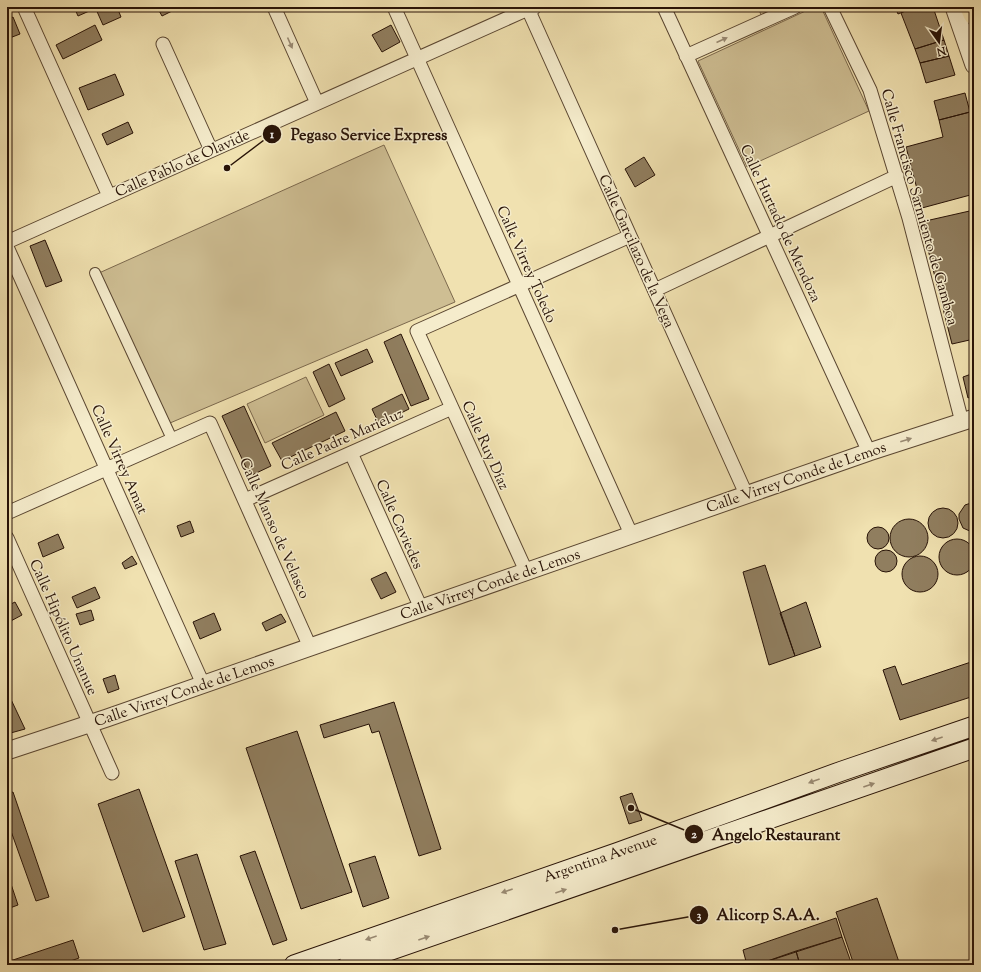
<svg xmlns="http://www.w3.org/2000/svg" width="981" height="972" font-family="'Sorts Mill Goudy',serif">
	<rect width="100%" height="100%" fill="#f0e1b0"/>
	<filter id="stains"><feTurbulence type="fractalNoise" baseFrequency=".005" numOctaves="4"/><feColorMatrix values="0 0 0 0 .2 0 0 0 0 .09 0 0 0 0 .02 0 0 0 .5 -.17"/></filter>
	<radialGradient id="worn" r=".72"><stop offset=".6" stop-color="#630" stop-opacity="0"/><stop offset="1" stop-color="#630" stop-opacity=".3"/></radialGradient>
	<path fill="#cebe93" stroke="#7b684d" d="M758 7H775V9L761 15Z
		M814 7H821L869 111 747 167 698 61Z
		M384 145 455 302 170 423 99 273Z
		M306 377 324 415 265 443 247 404Z"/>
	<path fill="#907e5f" stroke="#281307" d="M74 7H95L96 8 78 16Z
		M95 7H117L121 17 103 25Z
		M157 7H180L162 16Z
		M895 7H914L898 14Z
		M914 7H933L944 40 915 49 901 13Z
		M13 17 20 34 7 39V20Z
		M95 25 102 40 63 59 56 45Z
		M391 25 400 42 382 52 372 35Z
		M944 40 949 56 920 63 915 49Z
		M949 56 955 75 926 83 920 63Z
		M115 74 124 95 88 110 79 88Z
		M965 93 970 112 939 120 934 101Z
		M970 112 974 127V194L922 208 906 147 943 137 939 120Z
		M128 122 133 133 107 145 102 134Z
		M644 157 655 175 635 187 625 169Z
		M974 210V339L952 344 921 222Z
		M45 240 62 281 46 287 30 246Z
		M401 334 429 399 411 406 384 342Z
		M367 349 373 362 341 376 335 363Z
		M329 364 345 399 329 407 313 372Z
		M974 373V395L968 398 963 377Z
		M402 394 409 409 379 424 372 409Z
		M244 406 271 466 250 476 222 416Z
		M336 412 345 431 282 461 272 443Z
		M974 502V532H972L963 528 959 519V514L965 505Z
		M928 523a15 15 0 1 1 30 0a15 15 0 1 1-30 0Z
		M890 538a19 19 0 1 1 38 0a19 19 0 1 1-38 0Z
		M190 521 194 532 181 537 177 526Z
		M867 538a11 11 0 1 1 22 0a11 11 0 1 1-22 0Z
		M58 534 64 548 43 557 38 543Z
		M939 557a18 18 0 1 1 36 0a18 18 0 1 1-36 0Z
		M875 561a11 11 0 1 1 22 0a11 11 0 1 1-22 0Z
		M132 556 137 564 125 569 122 563Z
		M902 574a18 18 0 1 1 36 0a18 18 0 1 1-36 0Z
		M765 565 795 656 769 665 743 572Z
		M386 572 396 592 381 599 371 579Z
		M95 587 100 598 77 608 72 597Z
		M15 602 22 615 7 623V606Z
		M806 602 821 647 795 656 780 613Z
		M91 610 94 620 80 625 76 614Z
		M214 613 221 630 200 639 193 622Z
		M281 614 286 622 266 631 262 623Z
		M974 661V696L900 720 883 670 895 666 902 685Z
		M115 675 119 689 108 693 103 679Z
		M7 691 25 729 7 734Z
		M394 702 441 849 419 856 379 731 372 733 369 724 324 738 320 725Z
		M297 731 352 892 301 909 246 748Z
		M139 789 185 917 143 932 98 804Z
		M13 792 49 897 36 901 7 820V794Z
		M632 793 642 820 629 824 620 797Z
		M255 851 287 940 273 945 240 856Z
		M197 854 226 944 204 950 175 861Z
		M375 856 389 898 363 907 349 864Z
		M7 872 18 905 7 909Z
		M877 898 900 965H854L836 912Z
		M836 918 842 937 756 965H747L743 950Z
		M842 937 852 965H800L796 951Z
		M73 940 79 958 65 963 66 965H7V962Z
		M796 951 800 965H756Z"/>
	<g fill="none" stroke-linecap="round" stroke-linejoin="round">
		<defs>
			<path id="pedestrian" d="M95 273 172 439"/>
			<path id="minor" d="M24 7 109 196
				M274 7 317 103
				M394 7 631 534
				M664 7 869 452
				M830 7 870 90 909 218 962 422
				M163 44 211 150
				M686 56 795 7
				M7 242 528 9 746 494
				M7 247 203 684
				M655 290 897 176
				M351 453 421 608
				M245 500 452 408
				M7 513 210 423 310 647
				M7 538 112 773
				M526 571 417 331 630 236"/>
			<path id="tertiary" d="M528 7V9L532 7
				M954 7 974 65
				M7 751 107 718 869 452 974 418"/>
			<path id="secondary" d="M294 965 619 852 842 771 974 726
				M348 965 974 748"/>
			<path id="primary" d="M971 7 974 14"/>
		</defs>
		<use href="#pedestrian" stroke="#5a4631" stroke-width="12"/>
		<use href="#minor" stroke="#5a4631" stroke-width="15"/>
		<use href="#tertiary" stroke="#5a4631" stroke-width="19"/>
		<use href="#secondary" stroke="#281307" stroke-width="21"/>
		<use href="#primary" stroke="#281307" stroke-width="23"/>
		<use href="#pedestrian" stroke="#f5eccc" stroke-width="10"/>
		<use href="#minor" stroke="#f5eccc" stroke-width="13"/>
		<use href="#tertiary" stroke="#f5eccc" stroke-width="17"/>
		<use href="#secondary" stroke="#f5eccc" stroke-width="19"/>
		<use href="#primary" stroke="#f0e1b0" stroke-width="21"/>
	</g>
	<defs><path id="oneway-solid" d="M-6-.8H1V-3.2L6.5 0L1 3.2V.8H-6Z"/></defs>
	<g fill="#998a73">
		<use href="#oneway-solid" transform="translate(722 40) rotate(-24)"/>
		<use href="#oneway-solid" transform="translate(290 43) rotate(66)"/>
		<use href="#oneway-solid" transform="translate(906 440) rotate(-18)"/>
		<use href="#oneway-solid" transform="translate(937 739) rotate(161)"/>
		<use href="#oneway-solid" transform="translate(814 781) rotate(160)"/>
		<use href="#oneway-solid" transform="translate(869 785) rotate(-19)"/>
		<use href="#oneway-solid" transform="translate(507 891) rotate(161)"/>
		<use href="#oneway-solid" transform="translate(561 891) rotate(-19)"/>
		<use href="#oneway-solid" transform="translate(371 938) rotate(161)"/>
		<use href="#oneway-solid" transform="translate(424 938) rotate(-19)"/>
	</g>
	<g text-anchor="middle" stroke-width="3" stroke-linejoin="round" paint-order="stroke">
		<g font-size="15" fill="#281307" stroke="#f5eccc">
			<text transform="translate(182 163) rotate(-24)" y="5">Calle Pablo de Olavide</text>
			<text transform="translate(920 207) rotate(74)" y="5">Calle Francisco Sarmiento de Gamboa</text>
			<text transform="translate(781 223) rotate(65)" y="5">Calle Hurtado de Mendoza</text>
			<text transform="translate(637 251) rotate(66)" y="5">Calle Garcilazo de la Vega</text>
			<text transform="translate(527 264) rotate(66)" y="5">Calle Virrey Toledo</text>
			<text transform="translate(342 439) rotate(-24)" y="5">Calle Padre Marieluz</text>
			<text transform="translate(486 445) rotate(66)" y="5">Calle Ruy Díaz</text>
			<text transform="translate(120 459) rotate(66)" y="5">Calle Virrey Amat</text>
			<text transform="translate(796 477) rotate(-19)" y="5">Calle Virrey Conde de Lemos</text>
			<text transform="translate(400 524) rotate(66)" y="5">Calle Caviedes</text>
			<text transform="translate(275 528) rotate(66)" y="5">Calle Manso de Velasco</text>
			<text transform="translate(490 584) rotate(-19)" y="5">Calle Virrey Conde de Lemos</text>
			<text transform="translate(64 627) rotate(66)" y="5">Calle Hipólito Unanue</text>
			<text transform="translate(184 691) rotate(-19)" y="5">Calle Virrey Conde de Lemos</text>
			<text transform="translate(600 858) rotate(-19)" y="5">Argentina Avenue</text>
		</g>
	</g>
	<path fill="none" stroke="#281307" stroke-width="1.5" d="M227 168L272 134M631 808L694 834M615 930L699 915"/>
	<g fill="#281307" stroke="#f5eccc" stroke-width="1.5">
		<circle cx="227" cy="168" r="4"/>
		<circle cx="631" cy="808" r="4"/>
		<circle cx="615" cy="930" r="4"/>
		<circle cx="272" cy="134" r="10"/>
		<circle cx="694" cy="834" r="10"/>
		<circle cx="699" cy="915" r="10"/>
	</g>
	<g font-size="12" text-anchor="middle" font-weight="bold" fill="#fff">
		<text x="272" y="138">1</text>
		<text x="694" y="838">2</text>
		<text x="699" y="919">3</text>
	</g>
	<g font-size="16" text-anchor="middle" font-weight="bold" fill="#281307" stroke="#f5eccc" stroke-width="3" stroke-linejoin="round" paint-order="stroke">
		<text x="369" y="140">Pegaso Service Express</text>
		<text x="776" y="840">Angelo Restaurant</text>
		<text x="768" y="920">Alicorp S.A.A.</text>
	</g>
	<rect width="981" height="972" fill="none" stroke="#f0e1b0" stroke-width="24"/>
	<rect x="8" y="8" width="965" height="956" fill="none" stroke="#281307" stroke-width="2"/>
	<rect x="12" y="12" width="957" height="948" fill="none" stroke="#281307"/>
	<g transform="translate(939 42) rotate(166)" stroke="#f5eccc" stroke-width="3" paint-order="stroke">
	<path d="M0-3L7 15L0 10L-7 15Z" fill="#281307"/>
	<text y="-6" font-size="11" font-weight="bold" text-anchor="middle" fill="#281307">N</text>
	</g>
	<rect width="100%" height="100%" filter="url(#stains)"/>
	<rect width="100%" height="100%" fill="url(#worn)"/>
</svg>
